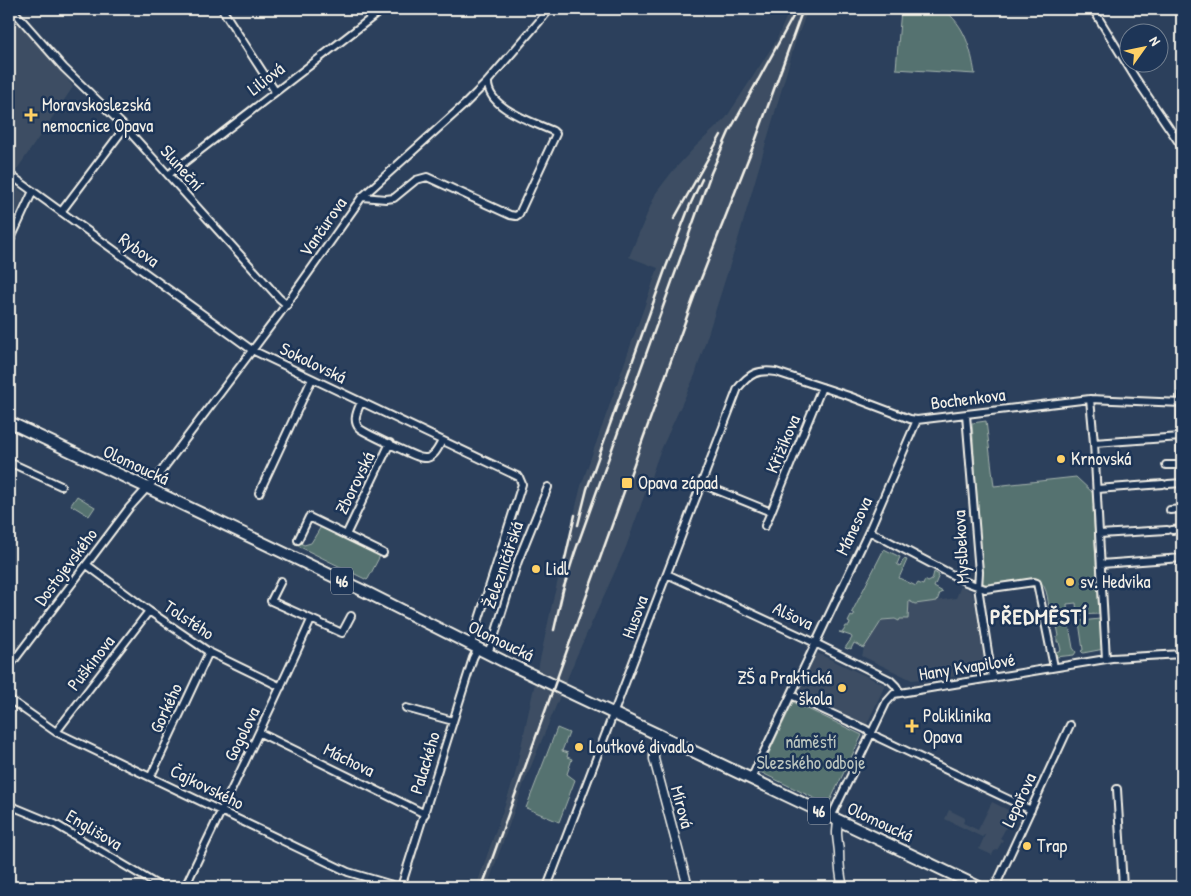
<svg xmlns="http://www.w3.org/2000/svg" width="1191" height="896" font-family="'Patrick Hand',sans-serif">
	<rect width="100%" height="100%" fill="#2c405c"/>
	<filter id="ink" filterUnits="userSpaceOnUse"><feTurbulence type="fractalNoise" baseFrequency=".02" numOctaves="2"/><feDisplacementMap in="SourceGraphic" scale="10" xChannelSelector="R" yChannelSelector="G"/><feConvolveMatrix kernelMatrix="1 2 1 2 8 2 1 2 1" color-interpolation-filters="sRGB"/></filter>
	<g filter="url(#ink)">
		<path fill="#3d4e63" d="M790 9H808L795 43 739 236 695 375 659 454 626 547 577 655 524 783 487 887H476L514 779 553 600 581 486 658 268 629 257 656 193 672 172 696 146 726 118 776 41Z
			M9 13 58 66 73 87 9 181Z
			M9 182 25 194 9 228Z
			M961 586 971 591 973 594 986 669 985 671 921 682 920 679 912 680 862 656 864 648 882 620 896 619 909 601 915 604 956 598Z
			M817 653 885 685 867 724 798 692Z
			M992 802 1014 813 1002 835 1000 838 1003 840 997 850 994 851 992 855 979 849 985 835H984L982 837 945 819 949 810 965 818 963 823 978 830Z"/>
		<path fill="#557270" stroke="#a4b2ac" d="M901 9H943C965 25 971 49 975 74L896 69Z
			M986 421 994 486 1076 477 1092 492 1098 507H1093L1099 614 1077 615 1076 603 1067 604 1068 616 1050 618C1048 605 1049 586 1037 579L995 586H983L972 423Z
			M77 496 95 507 89 516 71 505Z
			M322 525 381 554 368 579 367 580 294 544 295 540 304 545 311 543Z
			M884 549 900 557 897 564 900 566 904 559 907 560 899 578 916 586 918 583 923 585 925 580 928 582 932 580 934 572 939 575 934 587 943 592 940 593 937 601 915 604 909 601 908 619H900L899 621 895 619 882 620 864 648 854 643 851 649 849 648 848 649 845 648 852 638 851 636 839 632H843L846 626H849L850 623 848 622 851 616 853 617 855 614 852 612Z
			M1100 619 1101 645H1104V649L1083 653 1081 651 1083 650 1079 622 1080 621Z
			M1068 620 1073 648 1076 652 1074 655 1056 657V652L1061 650 1059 642H1057V637L1059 636 1057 626H1052L1051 622Z
			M793 702 862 735 830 801 824 803 760 772Z
			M557 728 569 733 562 751 568 753 567 757 572 759 567 774 575 780 559 822 526 808Z"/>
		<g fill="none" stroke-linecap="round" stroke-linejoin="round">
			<defs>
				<path id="minor" d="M12 9 64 68 125 127 279 298 287 305
					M222 9 275 91
					M1093 9 1136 79 1182 147
					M9 174 252 350 519 477 522 484 471 644
					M168 175 383 9
					M362 197 386 199 394 198 416 180 427 177 510 215 516 216 519 214 556 134 553 131C533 122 486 108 488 81
					M61 212 125 127
					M9 243 33 191
					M1182 383 1181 437 1182 481
					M1090 399 1094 443 1106 659
					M361 402C358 410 352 420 359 428 363 432 412 455 419 457 421 458 424 458 427 458 435 456 438 448 442 441
					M966 415 979 572 978 587 992 678
					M1094 443 1181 437
					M9 462 61 486
					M1166 465H1182
					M702 484 771 512 822 387
					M1168 484 1182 483
					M1097 489 1163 484
					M259 493 312 379
					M1170 510 1182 509
					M765 526 771 512
					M1172 530 1182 529
					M869 531 966 582 985 589 1034 582 1037 583 1054 667
					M1099 534 1167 530
					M346 535 390 443
					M298 540 309 517 383 553
					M1101 564 1182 558
					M87 565 149 611 209 652 281 687
					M667 574 807 639 890 680 896 686 900 693
					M281 581 271 601 342 633 351 616
					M488 652 493 641 518 561 548 487
					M9 667 129 508 157 477 278 316 362 197 464 105 488 81 550 9
					M791 695 865 729 879 738 1031 810
					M9 699 56 732 348 872 399 887
					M406 708 453 721
					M56 732 149 611
					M260 733 425 814
					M151 776 209 652
					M751 779 869 531 917 420
					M1117 789 1123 887
					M9 805 55 824 161 887
					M831 817 886 703 894 694 1112 658 1182 654
					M185 887C227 798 271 710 311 620
					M401 887 473 658 478 648
					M547 887 738 388C749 374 758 369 776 372L849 396 910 419 917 420 1090 399 1182 403
					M995 887 1070 725"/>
				<path id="tertiary" d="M659 734 654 749V759L688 887
					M839 820C835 832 838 840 839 852 839 864 840 875 843 887"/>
				<path id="primary" d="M9 422 148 488 368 593 503 661 979 887"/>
			</defs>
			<use href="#minor" stroke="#f4f1e8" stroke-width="10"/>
			<use href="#tertiary" stroke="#f4f1e8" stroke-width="11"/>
			<use href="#primary" stroke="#f4f1e8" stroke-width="14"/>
			<use href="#minor" stroke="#1d3557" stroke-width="6"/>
			<use href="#tertiary" stroke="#1d3557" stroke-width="8"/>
			<use href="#primary" stroke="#1d3557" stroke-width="10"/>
			<path stroke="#f4f1e8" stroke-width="2.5" d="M755 86 795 13
				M674 219 721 135
				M578 525 587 489 666 267 690 205 702 179
				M563 568 575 515
				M562 593 575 552 711 173 729 132 758 80
				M554 630 564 586
				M482 887 695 294 756 139 803 9"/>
		</g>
	</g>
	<g fill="#ffd166" stroke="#1d3557" stroke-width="2">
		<path d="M28.5 107.5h5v5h5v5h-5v5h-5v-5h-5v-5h5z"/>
		<circle cx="1061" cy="459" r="5"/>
		<rect x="621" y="477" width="12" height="12" rx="2.5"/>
		<circle cx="536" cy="569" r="5"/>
		<circle cx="1070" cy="582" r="5"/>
		<circle cx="842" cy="688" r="5"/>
		<path d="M909.5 718.5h5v5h5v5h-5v5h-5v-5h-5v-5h5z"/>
		<circle cx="579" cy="747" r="5"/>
		<circle cx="1027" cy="846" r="5"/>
	</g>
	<g text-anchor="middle" stroke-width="5" stroke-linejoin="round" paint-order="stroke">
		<g fill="#1d3557" stroke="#b4b9bc" stroke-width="1">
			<rect x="331" y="567.5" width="22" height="27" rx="4"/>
			<rect x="808" y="797.5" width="22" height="27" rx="4"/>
		</g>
		<g font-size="16" font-weight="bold" fill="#f4f1e8">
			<text x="342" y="587">46</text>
			<text x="819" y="817">46</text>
		</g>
		<g font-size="18" fill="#f4f1e8" stroke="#1d3557">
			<text transform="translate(266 79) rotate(-38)" y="6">Liliová</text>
			<text transform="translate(182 168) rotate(48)" y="6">Sluneční</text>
			<text transform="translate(323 227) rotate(-55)" y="6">Vančurova</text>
			<text transform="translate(139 250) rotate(36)" y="6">Rybova</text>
			<text transform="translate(313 363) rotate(26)" y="6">Sokolovská</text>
			<text transform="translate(968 399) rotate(-7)" y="6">Bochenkova</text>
			<text transform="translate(783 444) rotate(-67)" y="6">Křižíkova</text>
			<text transform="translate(136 465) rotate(25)" y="6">Olomoucká</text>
			<text transform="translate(355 483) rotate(-64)" y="6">Zborovská</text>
			<text transform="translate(854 526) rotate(-65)" y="6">Mánesova</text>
			<text transform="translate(961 547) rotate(-93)" y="6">Myslbekova</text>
			<text transform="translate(503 565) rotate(-71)" y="6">Železničářská</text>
			<text transform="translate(66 567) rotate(-53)" y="6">Dostojevského</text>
			<text transform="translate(793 616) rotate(25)" y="6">Alšova</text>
			<text transform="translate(635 617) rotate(-70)" y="6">Husova</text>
			<text transform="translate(189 620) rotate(34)" y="6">Tolstého</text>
			<text transform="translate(501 641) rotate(26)" y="6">Olomoucká</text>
			<text transform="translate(91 663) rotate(-52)" y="6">Puškinova</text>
			<text transform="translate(967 667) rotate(-9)" y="6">Hany Kvapilové</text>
			<text transform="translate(166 708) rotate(-65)" y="6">Gorkého</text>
			<text transform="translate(242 734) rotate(-64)" y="6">Gogolova</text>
			<text transform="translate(349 760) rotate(26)" y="6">Máchova</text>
			<text transform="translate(425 763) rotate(-73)" y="6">Palackého</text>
			<text transform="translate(207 787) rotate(26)" y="6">Čajkovského</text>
			<text transform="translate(1019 800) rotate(-65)" y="6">Lepařova</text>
			<text transform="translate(682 807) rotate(75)" y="6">Mírová</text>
			<text transform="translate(880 822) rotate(25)" y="6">Olomoucká</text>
			<text transform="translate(94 830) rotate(31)" y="6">Englišova</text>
		</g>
		<g font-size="18" fill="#f4f1e8" stroke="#1d3557" text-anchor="start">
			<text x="42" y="111">Moravskoslezská<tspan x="42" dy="21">nemocnice Opava</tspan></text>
			<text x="1071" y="465">Krnovská</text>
			<text x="638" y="489">Opava západ</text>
			<text x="546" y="575">Lidl</text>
			<text x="1080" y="588">sv. Hedvika</text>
			<text x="832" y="684" text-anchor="end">ZŠ a Praktická<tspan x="832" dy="21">škola</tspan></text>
			<text x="923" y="722">Poliklinika<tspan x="923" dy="21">Opava</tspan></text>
			<text x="589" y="753">Loutkové divadlo</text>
			<text x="1037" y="852">Trap</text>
		</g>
		<g font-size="18" fill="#bcc5be" stroke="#1d3557">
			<text x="811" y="748">náměstí<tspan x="811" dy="21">Slezského odboje</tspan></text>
		</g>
		<g font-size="22" font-weight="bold" letter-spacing="1" fill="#f4f1e8" stroke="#1d3557">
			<text x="1039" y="624">PŘEDMĚSTÍ</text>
		</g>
	</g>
	<rect width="1191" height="896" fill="none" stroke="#1d3557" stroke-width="30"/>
	<rect x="15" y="15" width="1161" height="866" fill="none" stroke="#f4f1e8" stroke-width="2" filter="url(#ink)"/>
	<g transform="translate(1144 48) rotate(57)"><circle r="24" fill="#1d3557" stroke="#738091"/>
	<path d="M0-4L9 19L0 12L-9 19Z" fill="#ffd166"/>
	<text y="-8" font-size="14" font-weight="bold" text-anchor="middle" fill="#f4f1e8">N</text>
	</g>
</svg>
